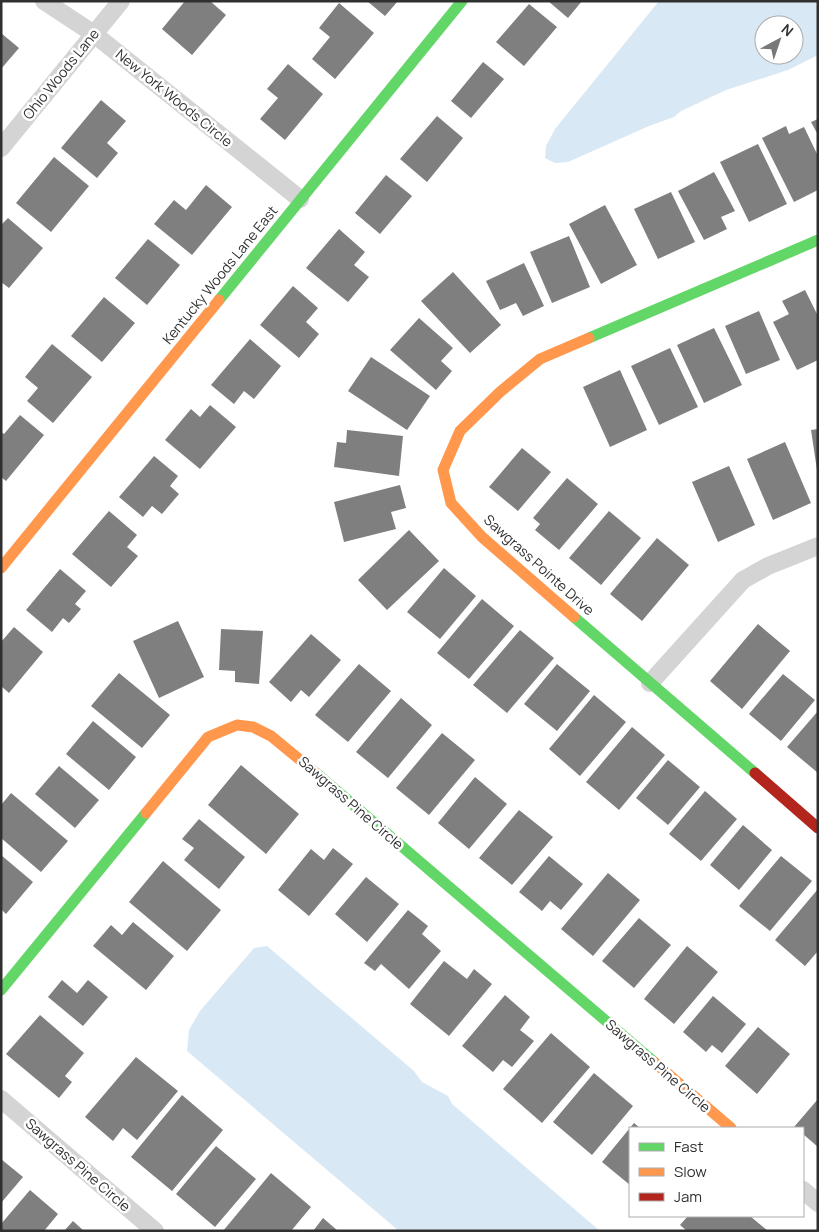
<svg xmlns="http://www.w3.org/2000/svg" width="819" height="1232" font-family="Manrope,sans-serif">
	<rect width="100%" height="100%" fill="#fff"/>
	<path fill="#d8e8f4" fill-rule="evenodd" d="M659 1H818V55L788 70 726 90 681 111 674 117 649 126 568 162 555 163 545 158 546 146 555 129ZM764 25H794V55H764Z
		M267 946 414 1071 422 1082 448 1096 452 1104 600 1231H399L187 1051 189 1030 200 1011 254 948Z"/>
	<path fill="#7f7f7f" d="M185 1H210L226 15 192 55 162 29Z
		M367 1H398L385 16Z
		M548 1H582L568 18Z
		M339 3 374 33 335 79 312 59 330 37 319 28Z
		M529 4 557 27 524 66 496 42Z
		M1 33 19 48 1 69Z
		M483 62 504 79 471 118 451 101Z
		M288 64 323 94 285 140 260 119 278 98 267 89Z
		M101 100 126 121 107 143 118 153 97 178 61 148Z
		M437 116 463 138 427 182 400 159Z
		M818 119V135L811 122Z
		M786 126 789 134 804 127 818 156V190L794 202 762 138Z
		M758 144 787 204 749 222 720 162Z
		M54 157 89 186 51 232 16 203Z
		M714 172 735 211 721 217 727 229 704 240 678 191Z
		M386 175 412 196 380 234 355 213Z
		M206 185 232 207 192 255 154 224 174 200 186 210Z
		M671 192 695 242 658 259 634 209Z
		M605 205 637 265 601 284 569 224Z
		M8 218 43 248 9 288 1 282V225Z
		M339 229 365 252 354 265 369 277 348 302 306 268Z
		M569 236 590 287 552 303 530 252Z
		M148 239 180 265 147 305 115 278Z
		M524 263 544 306 523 316 516 303 500 310 486 281Z
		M453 272 501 325 470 353 421 301Z
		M293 286 318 308 306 322 319 334 299 358 260 325Z
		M805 290 818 316V360L797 370 773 322 789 314 782 301Z
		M104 297 135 323 102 362 71 336Z
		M759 311 780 360 746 374 725 326Z
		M419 318 453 348 441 361 452 371 436 390 390 350Z
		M714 328 742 385 704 403 677 345Z
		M250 339 281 366 254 399 244 391 234 404 211 385Z
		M52 344 92 377 53 423 27 401 38 388 25 377Z
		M670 348 698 407 659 425 631 366Z
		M371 357 430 396 407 430 348 391Z
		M620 370 647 430 610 447 583 387Z
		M210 405 236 427 200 469 165 440 191 409 200 417Z
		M20 415 44 435 6 481 1 477V432L4 434Z
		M818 429V470H817L811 430Z
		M347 430 403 436 399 476 334 467 337 442 346 443Z
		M785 442 811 503 773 520 747 459Z
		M522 448 551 472 518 511 489 487Z
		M154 456 178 476 170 486 179 494 162 514 152 506 143 517 119 497Z
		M729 466 755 525 718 542 692 482Z
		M567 478 598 504 559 550 535 530 540 524 533 518Z
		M400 485 406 508 391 512 396 529 344 542 334 502Z
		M109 511 137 535 127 547 138 556 111 587 72 554Z
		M609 511 641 538 601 585 569 558Z
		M409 530 439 561 387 610 358 580Z
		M657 538 689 565 642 621 610 594Z
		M444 568 476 596 440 639 407 612Z
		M60 569 86 591 75 604 81 609 69 623 63 618 52 632 26 610Z
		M482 599 514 626 469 679 437 653Z
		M178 621 204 677 159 698 133 641Z
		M758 624 790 651 742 709 710 681Z
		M14 627 43 652 9 693 1 686V642Z
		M221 629 263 631 259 684 235 682V671L219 670Z
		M520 630 554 658 507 713 473 685Z
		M311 634 341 660 309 697 301 690 291 702 269 682Z
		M359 664 391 691 348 742 315 715Z
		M557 664 590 691 557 731 524 704Z
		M119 673 170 715 142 748 91 706Z
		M783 674 815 700 781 741 749 714Z
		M594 695 626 722 580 776 549 749Z
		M401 698 432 725 388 778 356 752Z
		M818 711V773L787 747Z
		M93 721 136 757 109 790 66 754Z
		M632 727 665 755 619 810 586 782Z
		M442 733 475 760 429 815 396 788Z
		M668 760 700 787 668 825 636 798Z
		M241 765 299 814 266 854 208 805Z
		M59 766 99 800 75 828 35 794Z
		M475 777 507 804 469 849 438 823Z
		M705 791 737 819 701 861 669 834Z
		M11 793 68 841 41 872 1 838V805Z
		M519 810 553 837 512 885 479 858Z
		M199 819 245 857 219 889 184 860 194 848 182 839Z
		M743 825 772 850 739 890 710 865Z
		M333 848 353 864 309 916 278 890 311 849 324 860Z
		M1 855 33 882 6 914 1 909Z
		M549 856 583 884 561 910 550 901 542 911 519 892Z
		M781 856 812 881 770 931 739 906Z
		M163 861 221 910 187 951 129 902Z
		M608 873 640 900 593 956 561 929Z
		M366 877 399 904 367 942 335 914Z
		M818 889V951L805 966 775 940Z
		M408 910 428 926 422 934 441 951 409 989 381 964 375 971 364 963Z
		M639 918 671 945 634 988 602 961Z
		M133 922 174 956 146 990 93 946 111 925 122 935Z
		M687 946 718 972 674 1024 644 999Z
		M444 961 467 979 474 969 492 984 449 1036 410 1004Z
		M62 980 77 993 88 980 108 997 83 1026 48 997Z
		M505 995 530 1017 520 1030 534 1041 512 1067 503 1060 493 1072 462 1046Z
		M713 996 746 1024 722 1053 712 1045 706 1052 683 1032Z
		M40 1015 84 1053 65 1076 72 1082 59 1098 6 1054Z
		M758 1027 790 1054 757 1094 725 1066Z
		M551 1033 590 1067 542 1123 503 1089Z
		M136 1057 178 1091 137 1140 123 1128 113 1141 85 1117Z
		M594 1073 633 1106 592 1155 553 1122Z
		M182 1095 223 1130 172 1191 131 1157Z
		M818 1099V1147L803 1134V1128L794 1127Z
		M634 1123 640 1128H630V1185L602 1162Z
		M216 1146 256 1179 215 1227 176 1194Z
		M1 1159 23 1177 1 1203Z
		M271 1173 311 1207 291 1231H223Z
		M30 1190 58 1214 44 1231H1V1224Z
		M688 1216H750L768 1231H687L680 1225Z
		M323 1218 338 1231H313Z
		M73 1221 84 1231H64Z"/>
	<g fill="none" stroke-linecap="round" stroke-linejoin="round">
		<path stroke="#d4d4d4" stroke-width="18" d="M44 1 94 34 300 199
			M1 148 121 1
			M650 683 743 580 768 566 818 546
			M1 1099 155 1231
			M803 1190 818 1203"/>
		<path stroke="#63d668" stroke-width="11" d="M219 300 462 1
			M589 338 818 240
			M574 617 755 773
			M316 773 654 1062
			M1 990 146 813"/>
		<path stroke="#ff974d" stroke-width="11" d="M1 568 219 300
			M574 617 482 537 451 503 443 470 460 431 500 392 540 359 589 338
			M146 813 208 737 237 725 253 727 271 736 316 773
			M654 1062 731 1128"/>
		<path stroke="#b3261e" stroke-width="11" d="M755 773 818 828"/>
	</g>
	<g text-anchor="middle" stroke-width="5" stroke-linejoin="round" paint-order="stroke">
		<g font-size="14" fill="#303030" stroke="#fff">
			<text transform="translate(61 74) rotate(-51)" y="5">Ohio Woods Lane</text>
			<text transform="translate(174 98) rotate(39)" y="5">New York Woods Circle</text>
			<text transform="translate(220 275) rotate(-51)" y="5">Kentucky Woods Lane East</text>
			<text transform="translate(539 565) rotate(42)" y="5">Sawgrass Pointe Drive</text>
			<text transform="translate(351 803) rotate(41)" y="5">Sawgrass Pine Circle</text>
			<text transform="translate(658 1066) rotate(41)" y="5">Sawgrass Pine Circle</text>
			<text transform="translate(78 1165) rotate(41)" y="5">Sawgrass Pine Circle</text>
		</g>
	</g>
	<rect width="819" height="1232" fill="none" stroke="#303030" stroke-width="5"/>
	<rect x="629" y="1127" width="175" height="90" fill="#ffffff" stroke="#acacac"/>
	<rect x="639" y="1143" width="25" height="8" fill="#63d668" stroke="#acacac"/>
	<text x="674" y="1152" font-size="15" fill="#303030">Fast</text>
	<rect x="639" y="1168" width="25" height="8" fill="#ff974d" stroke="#acacac"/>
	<text x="674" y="1177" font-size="15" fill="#303030">Slow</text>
	<rect x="639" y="1193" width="25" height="8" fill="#b3261e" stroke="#acacac"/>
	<text x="674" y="1202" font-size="15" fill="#303030">Jam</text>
	<g transform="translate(779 40) rotate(40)"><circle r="24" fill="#ffffff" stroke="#acacac"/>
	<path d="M0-4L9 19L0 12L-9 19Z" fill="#787878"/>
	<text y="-8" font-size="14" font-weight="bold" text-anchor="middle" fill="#303030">N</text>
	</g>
</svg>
